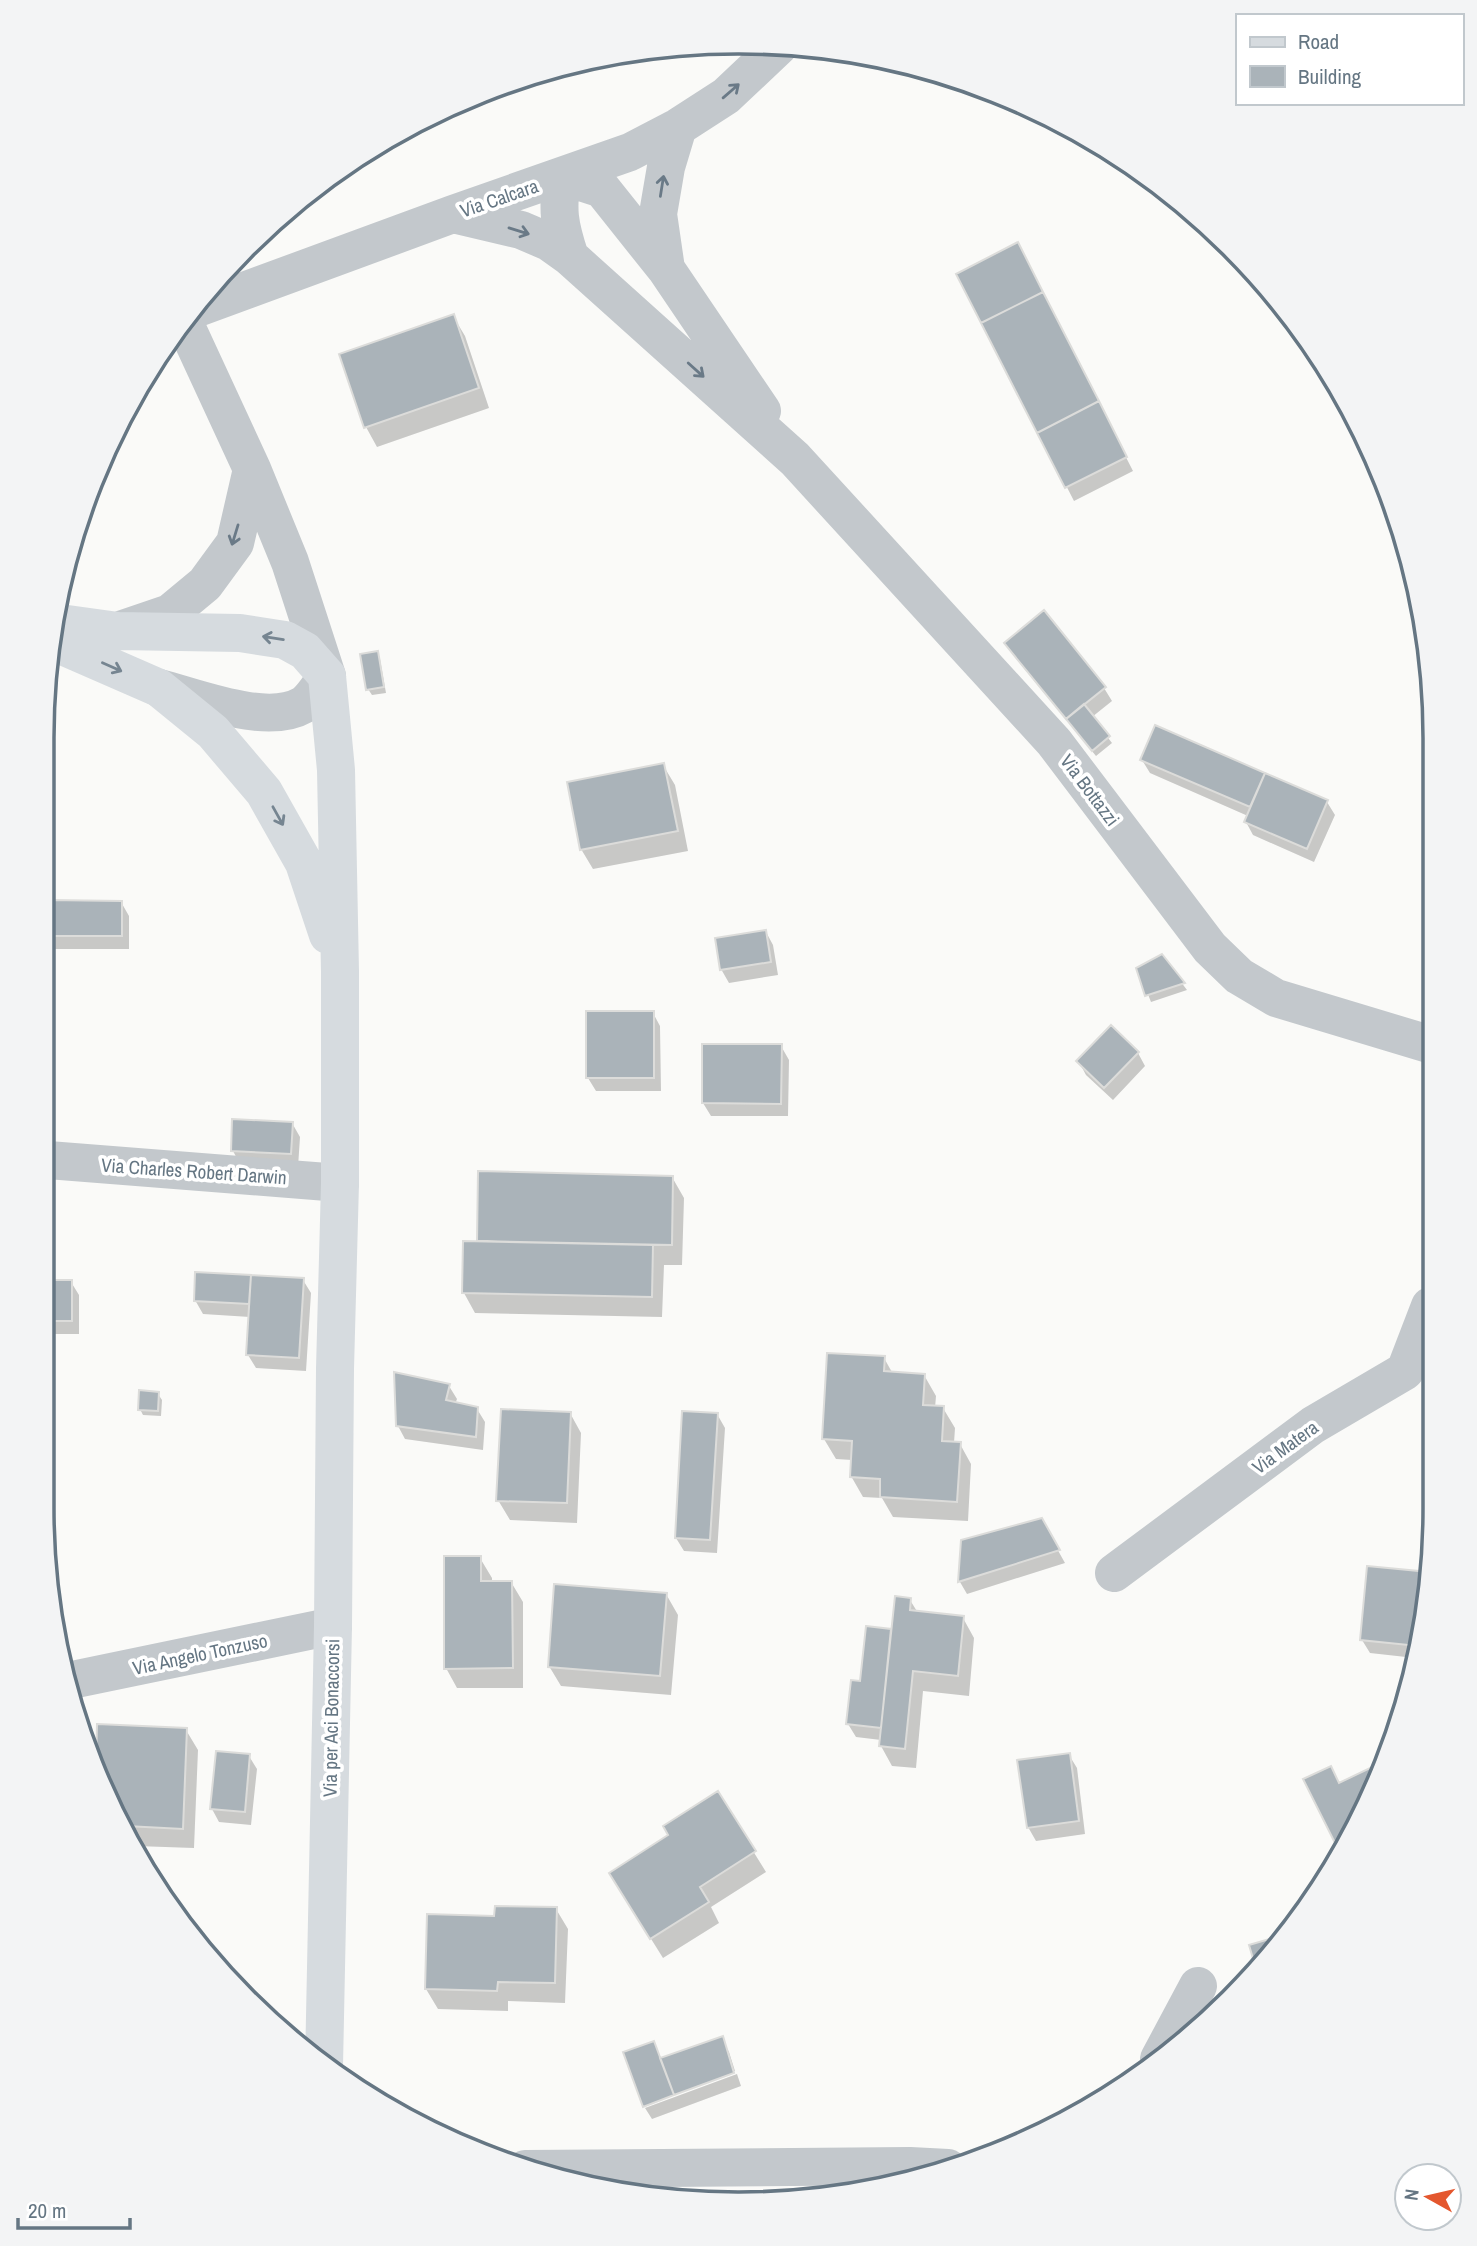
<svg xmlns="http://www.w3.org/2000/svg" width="1477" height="2246" font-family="'Archivo Narrow',sans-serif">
	<rect width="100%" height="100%" fill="#fafaf8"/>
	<path fill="#0003" d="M958 275 1108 422 1133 471 1074 501Z
		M453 316 465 336 489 408 377 447 366 427Z
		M1006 643 1104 688 1112 701 1092 717 1112 743 1096 756 1014 656Z
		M377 652 380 659 386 693 372 695 368 689Z
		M1156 728 1327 802 1335 815 1314 862 1253 835 1246 822 1248 816 1150 773 1142 760Z
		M663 765 675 785 688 851 593 869 581 849Z
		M48 902H121L129 916V949H48Z
		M766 932 773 945 778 975 729 983 721 969Z
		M1162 957 1187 990 1151 1002 1138 969Z
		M653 1013 660 1026 661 1091H596L588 1078Z
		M781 1046 789 1060 788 1116H711L703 1103Z
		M1138 1053 1145 1066 1113 1100 1086 1075 1079 1062Z
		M292 1123 300 1137 298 1167 240 1164 233 1151Z
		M480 1173 672 1177 684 1198 682 1265H664L662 1317 475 1313 464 1293 479 1243Z
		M197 1274 303 1280 311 1293 306 1371 256 1368 248 1355 250 1317 203 1314 195 1300Z
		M48 1282H71L79 1295V1334H48Z
		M884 1358 893 1374 924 1375 936 1396 935 1408H943L955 1428 954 1443 960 1444 971 1464 968 1521 893 1517 882 1498 863 1497 851 1476 852 1460 836 1459 824 1439Z
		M449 1386 457 1399 455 1404 477 1409 485 1422 483 1450 405 1439 398 1426Z
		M158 1394 162 1400 161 1416 143 1415 140 1409Z
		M570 1413 581 1433 577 1523 510 1520 498 1500Z
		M717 1414 725 1428 717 1553 684 1551 676 1538Z
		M1041 1520 1065 1563 967 1594 960 1582 962 1541Z
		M480 1558 492 1578V1582H511L523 1602V1688H457L446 1668Z
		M1428 1574 1429 1599 1415 1658 1370 1653 1362 1640Z
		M666 1594 678 1615 671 1695 561 1686 549 1666Z
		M910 1600 918 1613 963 1618 974 1638 969 1696 923 1691 916 1768 892 1766 881 1746V1740L856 1737 848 1724 862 1683 867 1628 893 1631Z
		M99 1726 186 1730 198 1750 194 1848 136 1846 97 1769Z
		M1069 1755 1077 1768 1085 1834 1036 1841 1028 1827Z
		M249 1756 257 1769 251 1825 219 1822 212 1809Z
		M1378 1780 1363 1815 1340 1850 1337 1844 1339 1785Z
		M717 1793 766 1872 711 1907 719 1923 663 1958 623 1894 670 1836Z
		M556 1909 568 1929 565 2003 508 2001V2011L438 2009 426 1989 496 1917Z
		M722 2039 729 2052 735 2071 644 2105 653 2043 662 2060Z
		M737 2074 741 2086 652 2119 645 2108Z"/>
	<path fill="#aab3b9" stroke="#dcdcda" stroke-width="2" d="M1018 242 1043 292 981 323 956 274Z
		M1043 292 1099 401 1037 433 981 323Z
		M454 314 479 388 364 428 339 354Z
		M1099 401 1127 457 1065 488 1037 433Z
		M1044 610 1106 687 1066 719 1004 643Z
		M378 651 384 687 366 690 360 654Z
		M1084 704 1110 736 1092 751 1066 719Z
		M1155 725 1265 773 1250 807 1140 760Z
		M664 763 678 831 580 850 567 782Z
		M1265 773 1328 800 1307 849 1244 822Z
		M48 900 122 901V936H48Z
		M766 930 771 962 720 970 715 938Z
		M1162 954 1185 983 1145 996 1136 968Z
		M586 1011H654V1078H586Z
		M1111 1025 1139 1052 1104 1088 1076 1061Z
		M702 1044H782L781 1104 702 1103Z
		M232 1119 293 1122 291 1154 231 1151Z
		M478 1171 673 1176 672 1245 477 1241Z
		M463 1241 653 1245 652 1297 462 1293Z
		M195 1272 251 1275 249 1304 194 1301Z
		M251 1275 304 1278 299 1358 246 1355Z
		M48 1280H72V1321H48Z
		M827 1353 885 1356 884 1371 925 1374 923 1405 944 1406 942 1441 961 1442 957 1502 880 1497V1479L850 1477 852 1441 822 1439Z
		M394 1372 450 1384 446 1400 478 1407 476 1437 396 1426Z
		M139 1390 159 1392 158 1411 138 1410Z
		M501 1409 571 1412 567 1503 496 1501Z
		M682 1411 718 1413 710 1540 675 1538Z
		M1042 1518 1060 1550 958 1582 961 1540Z
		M444 1556H481V1581H512L513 1668 444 1669Z
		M1367 1566 1429 1572 1424 1618 1418 1646 1360 1640Z
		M554 1584 667 1593 660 1676 548 1667Z
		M895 1596 911 1598 910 1610 964 1616 958 1676 913 1671 905 1749 879 1746Z
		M866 1626 891 1629 881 1728 846 1724 851 1680 860 1681Z
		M97 1724 187 1728 183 1829 126 1826 96 1765Z
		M216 1751 250 1754 245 1812 210 1809Z
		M1070 1753 1079 1821 1027 1828 1017 1760Z
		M1331 1766 1339 1783 1372 1767 1378 1780 1363 1815 1347 1840 1336 1845 1303 1779Z
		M718 1791 756 1851 700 1887 709 1902 650 1939 609 1873 668 1835 663 1826Z
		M495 1906 557 1907 555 1983 498 1982 497 1991 425 1989 427 1914 494 1916Z
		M1283 1935 1262 1967 1257 1972 1249 1945Z
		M723 2036 734 2073 674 2095 660 2058Z
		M654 2041 674 2095 643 2107 623 2052Z"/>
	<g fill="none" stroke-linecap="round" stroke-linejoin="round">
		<path stroke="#c3c8cc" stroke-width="38" d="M678 127 666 167 658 214 666 269 762 411
			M562 176 602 189 665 268
			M562 176C557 210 559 224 570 257
			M453 214 521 230 549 242 570 257 795 459 1054 742 1210 948 1239 976 1276 998 1432 1045
			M195 309 453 214 630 152 678 127 726 96 779 46
			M123 629 170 613 205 584 235 543 252 469
			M159 688C198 698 267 726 303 705 312 699 320 685 327 676L290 562 252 469 185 324
			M48 1160 340 1183
			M1114 1573 1313 1425 1405 1371 1430 1306
			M67 1681 333 1626
			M1159 2059 1198 1986
			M525 2169 910 2166 948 2168"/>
		<path stroke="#d6dbdf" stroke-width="38" d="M53 622 118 631 240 633 285 640 305 651 327 676 336 770 340 972V1183L335 1369 333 1626 324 2066
			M49 640 159 688 213 732 264 792 304 863 328 935"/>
	</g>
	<defs><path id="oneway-shaft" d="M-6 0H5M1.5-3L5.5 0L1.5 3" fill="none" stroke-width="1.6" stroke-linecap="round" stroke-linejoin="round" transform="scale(1.75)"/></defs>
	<g stroke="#6a7a87">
		<use href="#oneway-shaft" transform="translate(731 91) rotate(-41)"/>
		<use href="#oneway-shaft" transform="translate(662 186) rotate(-81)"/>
		<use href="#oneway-shaft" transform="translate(519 231) rotate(17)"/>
		<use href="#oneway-shaft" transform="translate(696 370) rotate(42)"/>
		<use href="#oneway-shaft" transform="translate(235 535) rotate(107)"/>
	</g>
	<g stroke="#768591">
		<use href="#oneway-shaft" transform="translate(273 638) rotate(-171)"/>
		<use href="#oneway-shaft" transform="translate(112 667) rotate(24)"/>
		<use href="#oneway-shaft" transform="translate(278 816) rotate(61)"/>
	</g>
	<g text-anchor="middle" stroke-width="7" stroke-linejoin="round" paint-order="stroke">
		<g font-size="19" fill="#657683" stroke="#fff">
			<text transform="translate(499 198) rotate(-19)" y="7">Via Calcara</text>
			<text transform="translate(1090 790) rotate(53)" y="7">Via Bottazzi</text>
			<text transform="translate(194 1171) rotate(4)" y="7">Via Charles Robert Darwin</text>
			<text transform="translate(1285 1447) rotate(-36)" y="7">Via Matera</text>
			<text transform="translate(200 1654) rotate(-12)" y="7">Via Angelo Tonzuso</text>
			<text transform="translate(331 1718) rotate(-89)" y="7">Via per Aci Bonaccorsi</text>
		</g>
	</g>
	<path d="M0 0H1477V2246H0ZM738 54H739A684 684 0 0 1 1423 738V1508A684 684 0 0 1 739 2192H738A684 684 0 0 1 54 1508V738A684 684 0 0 1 738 54Z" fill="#f3f4f5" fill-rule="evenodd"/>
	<path fill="none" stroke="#657683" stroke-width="3.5" d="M738 54H739A684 684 0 0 1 1423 738V1508A684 684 0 0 1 739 2192H738A684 684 0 0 1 54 1508V738A684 684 0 0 1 738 54Z"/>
	<rect x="1236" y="14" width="228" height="91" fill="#ffffff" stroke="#c1c8cd" stroke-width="2"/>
	<rect x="1250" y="37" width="35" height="10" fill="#d6dbdf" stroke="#c1c8cd" stroke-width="2"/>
	<text x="1298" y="49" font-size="21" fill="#657683">Road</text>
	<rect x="1250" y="66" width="35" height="21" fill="#aab3b9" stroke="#c1c8cd" stroke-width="2"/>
	<text x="1298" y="84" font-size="21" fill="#657683">Building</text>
	<g transform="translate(1428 2197) rotate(278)"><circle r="33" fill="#ffffff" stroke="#c1c8cd" stroke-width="2"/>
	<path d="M0-5L12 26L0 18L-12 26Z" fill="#e4572e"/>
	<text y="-10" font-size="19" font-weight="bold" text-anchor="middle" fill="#657683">N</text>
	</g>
	<path d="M18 2218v10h112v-10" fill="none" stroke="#657683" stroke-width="3.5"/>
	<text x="28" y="2218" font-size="21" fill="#657683" stroke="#ffffff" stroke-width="5" paint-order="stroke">20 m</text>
</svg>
